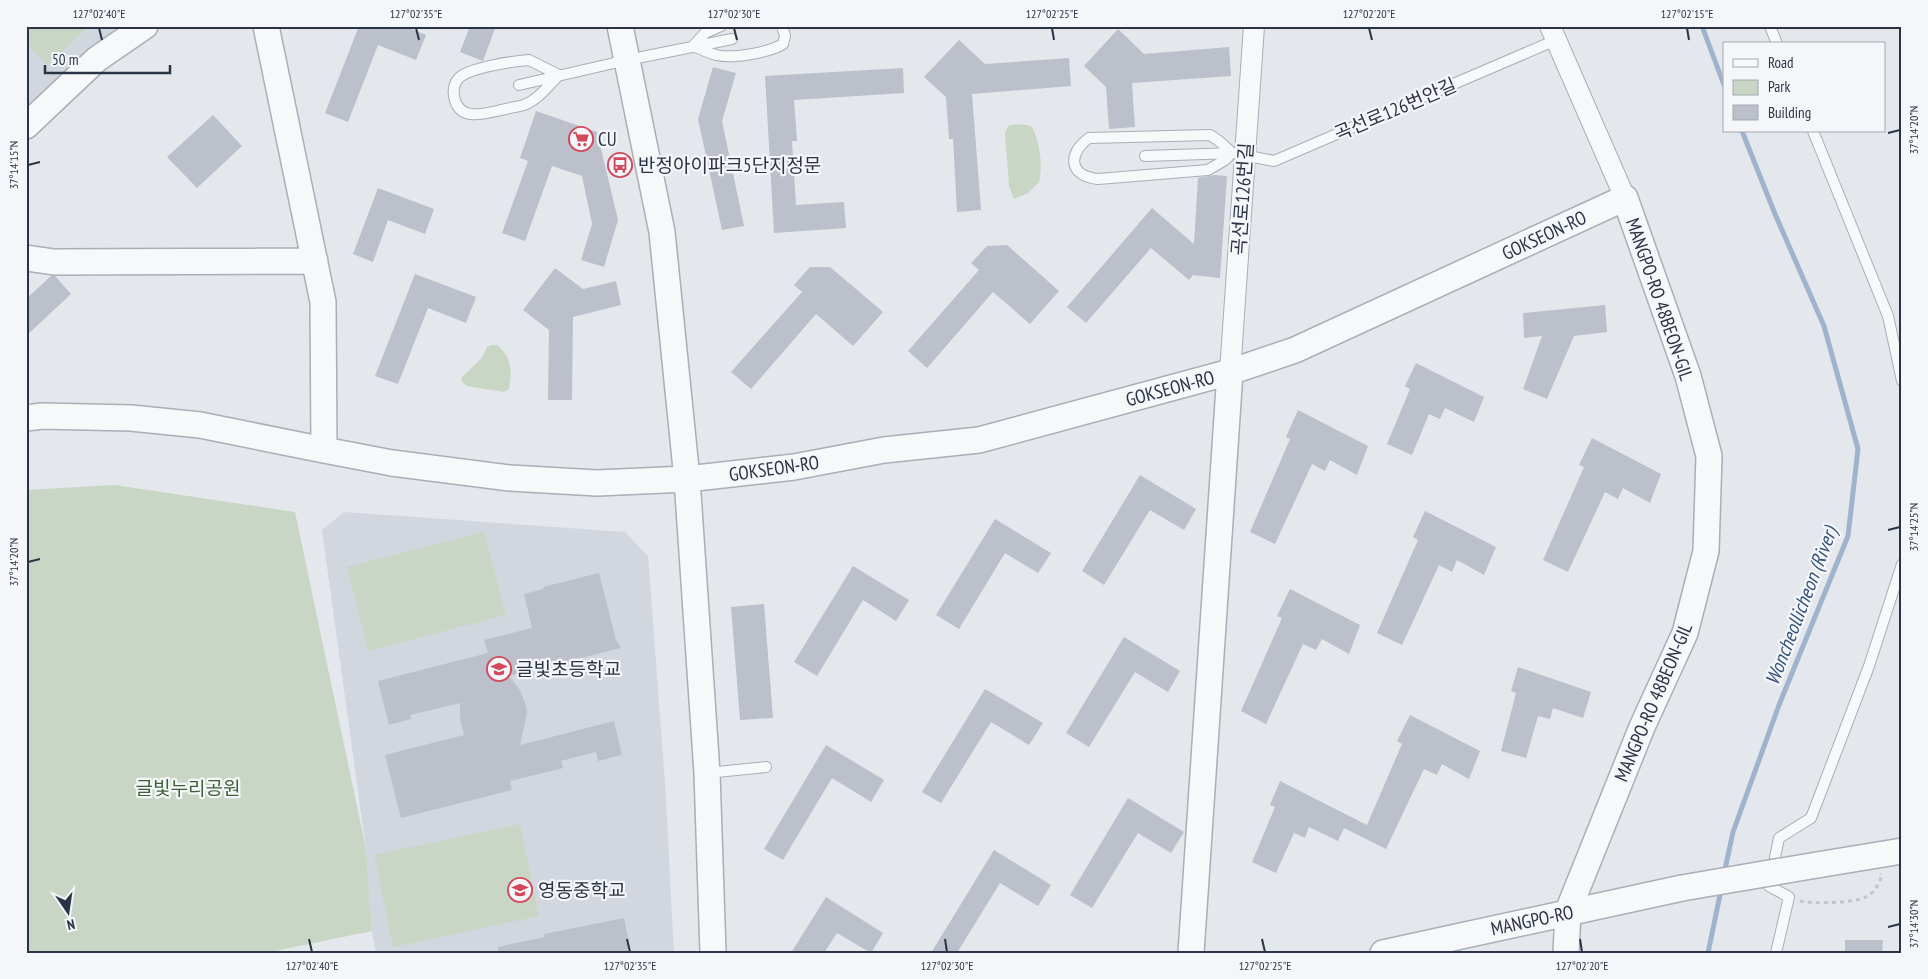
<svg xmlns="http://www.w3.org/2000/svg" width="1928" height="979" font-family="'PT Sans Narrow','Noto Sans KR',sans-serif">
	<rect width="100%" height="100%" fill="#e4e7ec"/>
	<path fill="#d2d6de" d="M26 26H118L26 111Z
		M344 512 625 532 648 556 665 783 674 953H376L372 931 366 849 322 530Z"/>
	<path fill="#c9d6c5" d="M26 26H89L47 65 26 43Z
		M1014 124 1027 125 1032 127C1040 143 1043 165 1039 182L1028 193 1014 199 1009 187 1005 133 1008 126Z
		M491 345H497C512 358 512 370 509 389L504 392 467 386 461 381 462 377 482 358 487 347Z
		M115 485 295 512 366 849 372 931 265 953H26V490Z
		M484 532 506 615 368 651 347 567Z
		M520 824 539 916 393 947 374 855Z"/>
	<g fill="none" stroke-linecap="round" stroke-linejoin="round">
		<path stroke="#9fb4cc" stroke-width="5" d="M1702 26 1724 85
			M1724 874 1733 832 1779 705 1848 536 1858 449 1824 326 1775 214 1742 131
			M1708 953 1721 890"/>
	</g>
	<path fill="#bbc0ca" d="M359 26H405L426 35 416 60 378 45 348 122 325 113Z
		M470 26H496L483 61 460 52Z
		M1118 29 1144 54 1229 47 1231 76 1132 83 1135 127 1109 129 1106 87 1084 66Z
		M959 40 985 64 1069 58 1071 86 972 94 981 210 957 212 953 139H949L946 97 924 77Z
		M713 67 736 73 722 121 744 226 722 230 698 119Z
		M903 68 904 93 794 100 797 141H792L796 205 844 202 846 228 774 233 765 76Z
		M536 111 597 132 618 220 604 267 581 260 592 224 582 176 552 166 525 241 502 233 528 161 520 158Z
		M213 115 242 146 197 188 167 157Z
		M1214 175 1227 176 1220 278 1193 275 1189 280 1151 248 1086 323 1067 307 1152 208 1194 244 1198 178Z
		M378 188 434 209 425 234 388 220 373 262 353 254Z
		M1007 245 1059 291 1030 324 993 292 927 368 908 351 979 270 971 263 987 246Z
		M810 267H830L883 312 853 346 816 314 751 389 731 372 802 292 794 285Z
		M555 268 583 289 616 281 621 305 573 317 572 400H548L549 330 523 310Z
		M415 274 476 297 466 323 428 308 398 384 375 376Z
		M51 276H55L71 294 26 336V299Z
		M1605 305 1607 332 1574 336 1547 399 1523 389 1542 336 1524 338 1523 313Z
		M1416 363 1484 397 1474 422 1445 408 1440 419 1429 414 1412 455 1387 444 1410 389 1405 386Z
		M1298 410 1368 446 1357 475 1330 460 1325 471 1312 464 1275 544 1250 532 1290 439 1286 437Z
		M1592 438 1661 474 1650 503 1623 488 1618 499 1605 492 1568 572 1543 560 1584 467 1579 465Z
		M1140 475 1196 509 1184 530 1150 510 1104 585 1082 571Z
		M1425 511 1496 547 1484 575 1457 560 1452 572 1439 565 1402 645 1377 633 1418 540 1413 537Z
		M995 519 1051 553 1038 573 1005 553 959 629 936 615Z
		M853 566 909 600 896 621 863 600 817 676 794 662Z
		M599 573 616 640 621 648 509 676 520 690 527 709 526 718 520 745 614 721 622 755 598 761 596 752 561 761 563 768 510 781 512 790 401 818 385 755 464 735 460 718V703L410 715 411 719 389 725 378 681 488 653 484 640 532 628 524 594 544 589 543 587Z
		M1290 589 1360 625 1349 654 1322 639 1316 650 1303 644 1266 724 1241 711 1282 618 1277 616Z
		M764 604 773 718 740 720 731 607Z
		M1124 637 1180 671 1168 692 1135 672 1089 747 1066 733Z
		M1518 667 1591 692 1583 718 1553 708 1550 719 1538 716 1526 758 1501 751 1516 693 1511 691Z
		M985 689 1043 723 1029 745 991 722 941 803 922 792Z
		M1410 715 1480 751 1469 779 1442 764 1437 775 1424 769 1386 849 1344 828 1338 841 1309 827 1305 838 1294 833 1276 873 1252 862 1275 807 1270 805 1280 781 1367 825 1402 744 1397 741Z
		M826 745 884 780 871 802 832 778 783 860 764 849Z
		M1128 798 1184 832 1171 853 1138 833 1092 908 1070 895Z
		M994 850 1051 885 1038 906 1000 883 957 953H931Z
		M826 897 883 933 871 953 837 933 824 953H791Z
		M624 918 631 953H498V947L545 937 544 934Z
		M1845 940H1883L1882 953H1845Z"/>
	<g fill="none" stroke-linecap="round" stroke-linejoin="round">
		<defs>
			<path id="service" d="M721 26 705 33 693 46C701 49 708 53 716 55 732 59 768 53 783 44L785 36 782 26
				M1770 26 1777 44
				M529 60 559 75C549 85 538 100 524 105 517 107 509 108 501 110 484 114 458 122 454 96 453 89 454 83 459 78 468 68 514 61 529 60Z
				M519 85 627 60 732 39
				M1813 131 1888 316 1902 381
				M1210 135 1219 141 1232 153 1225 160 1208 170 1098 179C1069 176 1067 154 1089 138Z
				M1243 155 1274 161 1556 40
				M1145 156 1234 153
				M707 773 766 767
				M1776 953 1789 897 1769 886 1779 838 1811 818 1869 666 1902 564"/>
			<path id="minor" d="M1550 26 1625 198
				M1230 372 1254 26"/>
			<path id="tertiary" d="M620 26 662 232 687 479 707 773 713 953
				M26 126 97 59 145 26
				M26 258 54 262 315 261
				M26 418 42 416 131 418 200 425 324 450 323 302 266 26
				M324 450 392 463 510 478 597 483 687 479 794 467 884 450 979 440 1230 372 1295 350 1625 198 1688 376 1709 456 1706 551 1685 633 1642 727 1568 911 1566 953
				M1817 865 1902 851
				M1191 953 1230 372
				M1383 953 1682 888"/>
		</defs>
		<use href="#service" stroke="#a9aeb7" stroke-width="12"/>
		<use href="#minor" stroke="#a9aeb7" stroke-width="22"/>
		<use href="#tertiary" stroke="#a9aeb7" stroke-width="28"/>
		<path stroke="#c2c5cb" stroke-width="3" stroke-dasharray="4 4" stroke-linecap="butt" d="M1800 901C1812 904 1856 903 1866 897 1875 892 1879 884 1882 875L1880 874"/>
		<use href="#service" stroke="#f7f8fa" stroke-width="10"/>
		<use href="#minor" stroke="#f7f8fa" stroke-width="20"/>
		<use href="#tertiary" stroke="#f7f8fa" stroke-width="25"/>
		<defs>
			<path id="tertiary-bridge" d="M1682 888 1817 865"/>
		</defs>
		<use href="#tertiary-bridge" stroke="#a9aeb7" stroke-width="28" stroke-linecap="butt"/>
		<use href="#tertiary-bridge" stroke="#f7f8fa" stroke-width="25"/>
	</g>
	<path fill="none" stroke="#2b3445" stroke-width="2" d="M99 28 102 40M416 28 419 40M734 28 737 40M1052 28 1054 40M1369 28 1372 40M1687 28 1689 40M1888 133 1900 130M28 165 40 162M1888 530 1900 527M28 562 40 559M1888 927 1900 924M309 939 312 952M627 939 630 952M945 939 947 952M1262 939 1265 952M1580 939 1582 952"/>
	<defs>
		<symbol id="supermarket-ring" viewBox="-11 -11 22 22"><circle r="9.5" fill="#f4f6f9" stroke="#d1495b" stroke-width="1.5"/><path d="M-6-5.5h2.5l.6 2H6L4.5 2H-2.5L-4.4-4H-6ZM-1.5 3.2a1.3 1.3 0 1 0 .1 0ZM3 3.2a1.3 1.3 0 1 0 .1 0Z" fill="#d1495b"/></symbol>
		<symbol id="bus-ring" viewBox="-11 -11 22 22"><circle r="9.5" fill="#f4f6f9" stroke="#d1495b" stroke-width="1.5"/><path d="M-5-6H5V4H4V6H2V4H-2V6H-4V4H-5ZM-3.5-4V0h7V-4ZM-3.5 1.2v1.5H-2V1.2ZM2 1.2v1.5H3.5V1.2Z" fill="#d1495b"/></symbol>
		<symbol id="school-ring" viewBox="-11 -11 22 22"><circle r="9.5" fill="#f4f6f9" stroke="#d1495b" stroke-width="1.5"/><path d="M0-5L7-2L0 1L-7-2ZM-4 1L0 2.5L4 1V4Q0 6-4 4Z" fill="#d1495b"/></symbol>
	</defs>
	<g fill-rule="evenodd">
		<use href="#supermarket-ring" x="567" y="125" width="28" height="28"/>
		<use href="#bus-ring" x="606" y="151" width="28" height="28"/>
		<use href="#school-ring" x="485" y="655" width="28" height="28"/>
		<use href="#school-ring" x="506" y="876" width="28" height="28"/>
	</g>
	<g text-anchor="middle" stroke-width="4.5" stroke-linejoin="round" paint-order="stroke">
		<g font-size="19" fill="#2b3445" stroke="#f4f6f9">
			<text transform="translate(1395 109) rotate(-23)" y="7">곡선로126번안길</text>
			<text transform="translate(1242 199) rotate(-86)" y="7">곡선로126번길</text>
			<text transform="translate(1544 235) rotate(-25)" y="7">GOKSEON-RO</text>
			<text transform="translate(1660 299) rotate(71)" y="7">MANGPO-RO 48BEON-GIL</text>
			<text transform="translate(1170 388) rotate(-15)" y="7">GOKSEON-RO</text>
			<text transform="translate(774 468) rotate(-8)" y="7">GOKSEON-RO</text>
			<text transform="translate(1653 702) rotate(-67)" y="7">MANGPO-RO 48BEON-GIL</text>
			<text transform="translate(1532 920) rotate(-12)" y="7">MANGPO-RO</text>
		</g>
		<g font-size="19" fill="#2b3445" stroke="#f4f6f9" text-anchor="start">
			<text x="598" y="146">CU</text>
			<text x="638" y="172">반정아이파크5단지정문</text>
			<text x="516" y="676">글빛초등학교</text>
			<text x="538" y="897">영동중학교</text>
		</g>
		<g font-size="19" fill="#3f6138" stroke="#f4f6f9">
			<text x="188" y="795">글빛누리공원</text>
		</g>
		<g font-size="20" font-style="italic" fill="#34527a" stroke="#f4f6f9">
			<text transform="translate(1801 606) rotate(-69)" y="7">Woncheollicheon (River)</text>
		</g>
	</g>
	<rect width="1928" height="979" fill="none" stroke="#f4f6f9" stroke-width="55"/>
	<rect x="1723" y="42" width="162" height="90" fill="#f4f6f9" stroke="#a4a8b1"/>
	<rect x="1733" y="59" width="25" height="8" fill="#f7f8fa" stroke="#a4a8b1"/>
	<text x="1768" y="68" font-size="15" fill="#2b3445">Road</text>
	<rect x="1733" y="80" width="25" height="15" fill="#c9d6c5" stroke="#a4a8b1"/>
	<text x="1768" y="92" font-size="15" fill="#2b3445">Park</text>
	<rect x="1733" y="105" width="25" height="15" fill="#bbc0ca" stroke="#a4a8b1"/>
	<text x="1768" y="118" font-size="15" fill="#2b3445">Building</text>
	<g transform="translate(68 912) rotate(167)" stroke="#f4f6f9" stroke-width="4" paint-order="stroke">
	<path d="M0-4L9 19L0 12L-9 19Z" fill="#2b3445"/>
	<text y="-8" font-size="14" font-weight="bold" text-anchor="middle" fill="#2b3445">N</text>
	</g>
	<path d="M45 65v8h125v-8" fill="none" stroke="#2b3445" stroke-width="2.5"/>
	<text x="52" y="65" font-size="15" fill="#2b3445" stroke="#f4f6f9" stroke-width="4" paint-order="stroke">50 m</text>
	<rect x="28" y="28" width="1872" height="924" fill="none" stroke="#2b3445" stroke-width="2"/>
	<g font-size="12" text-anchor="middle" fill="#2b3445">
		<text x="99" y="18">127°02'40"E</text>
		<text x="416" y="18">127°02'35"E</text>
		<text x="734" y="18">127°02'30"E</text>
		<text x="1052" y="18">127°02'25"E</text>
		<text x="1369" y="18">127°02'20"E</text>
		<text x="1687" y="18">127°02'15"E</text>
		<text transform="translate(1914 130) rotate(-90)" y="4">37°14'20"N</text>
		<text transform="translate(14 165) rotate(-90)" y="4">37°14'15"N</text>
		<text transform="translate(1914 527) rotate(-90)" y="4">37°14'25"N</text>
		<text transform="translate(14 562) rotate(-90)" y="4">37°14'20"N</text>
		<text transform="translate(1914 924) rotate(-90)" y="4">37°14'30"N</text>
		<text x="312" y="970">127°02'40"E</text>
		<text x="630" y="970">127°02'35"E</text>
		<text x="947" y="970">127°02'30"E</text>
		<text x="1265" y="970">127°02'25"E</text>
		<text x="1582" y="970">127°02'20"E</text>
	</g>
</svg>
